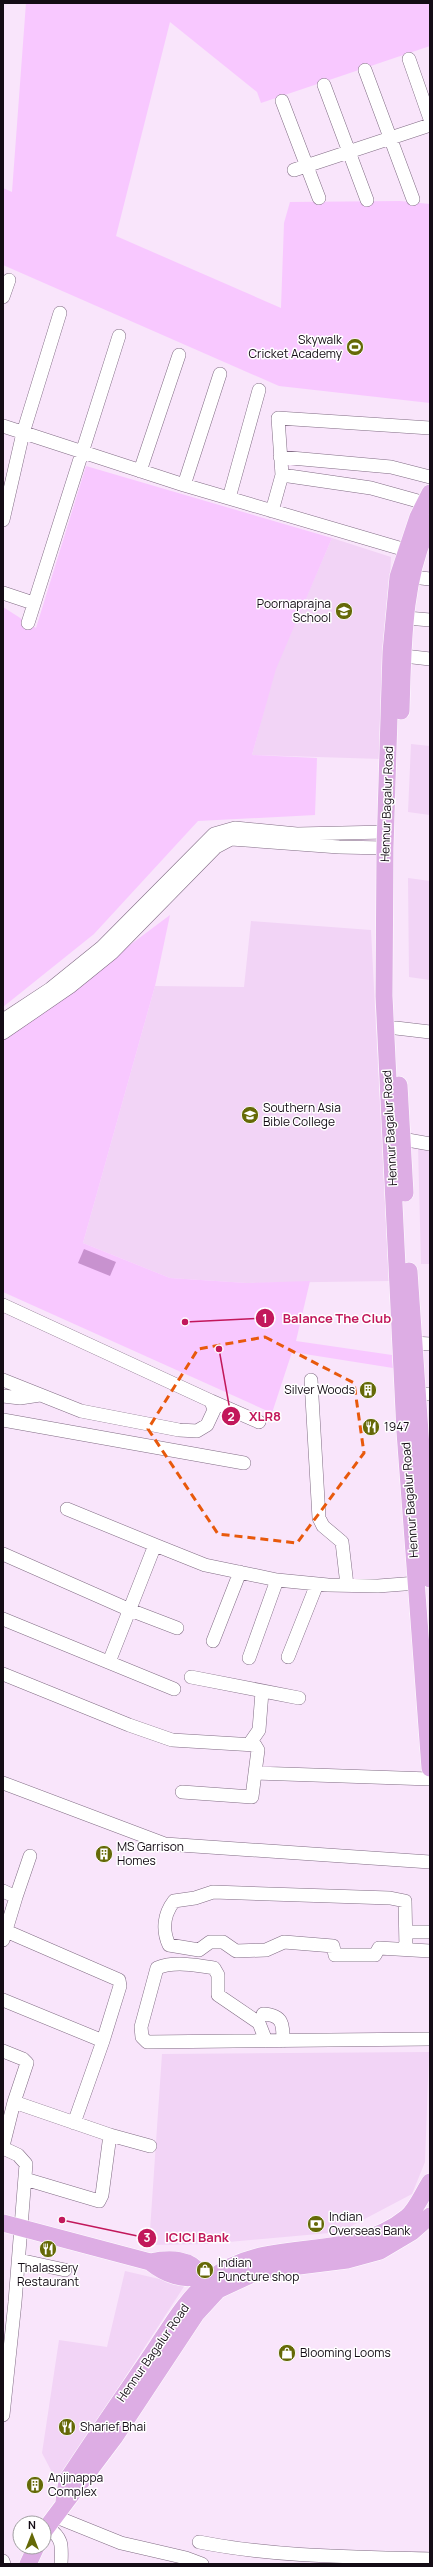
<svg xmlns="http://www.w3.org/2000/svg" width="433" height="2567" font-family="Manrope,sans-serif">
	<rect width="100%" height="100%" fill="#f9e5fb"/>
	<path fill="#f2d4f6" d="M332 538 391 557 381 759 252 755 275 669Z
		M411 744 430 746V815L408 812Z
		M408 878 430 881V980L409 977Z
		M251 921 371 930 389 1281 247 1283 170 1278 83 1243 155 986 244 987Z
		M418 1145 430 1147V1264H421Z
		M429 2052 425 2162 412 2194 340 2232 207 2244 149 2245 162 2054Z
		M125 2271 185 2285 57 2482 42 2453 59 2340 107 2347Z"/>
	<path fill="#f8c8ff" d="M26 3H430V46L261 103 257 92 170 22 116 236 281 308 284 223 290 202 400 201 430 204V403L279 386 3 265V188L12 192Z
		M86 466 332 538 276 669 252 755 317 758 315 815 198 821 94 934 3 1007V607L36 628Z
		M170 915 155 986 83 1243 170 1278 247 1283 310 1281 296 1341 392 1355 393 1368 292 1352 272 1413 3 1292V1040Z"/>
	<path fill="#c892cf" d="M84 1249 116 1262 110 1276 78 1263Z"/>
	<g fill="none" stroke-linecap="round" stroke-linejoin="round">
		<defs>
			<path id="minor" d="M409 59 430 119
				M365 70 413 199
				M324 85 367 200
				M282 101 319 198
				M294 170 430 125
				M3 297 9 280
				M3 426 184 485 416 553
				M280 457 391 467 430 477
				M140 471 179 355
				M282 475 371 488 425 503
				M184 485 220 374
				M229 498 259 390
				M272 511 282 475 278 418 430 428
				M3 520 23 433 60 313
				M412 577 430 579
				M3 593 33 603
				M407 618 430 620
				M28 623 119 336
				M404 656 430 659
				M3 1020 50 989 102 947 214 834 235 828 297 834 386 832
				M396 1028 430 1032
				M3 1033 70 987 112 953 216 847 231 839 339 847 385 848
				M402 1139 430 1144
				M3 1305 211 1401 214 1410 207 1425 197 1431 179 1430 81 1411 3 1380
				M414 1343 430 1344
				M311 1380 319 1518 323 1526 342 1542 347 1585
				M417 1394H430
				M3 1396 20 1398 40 1395
				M211 1401 259 1422
				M3 1420 244 1463
				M67 1509 155 1545 109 1662
				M155 1545 205 1565 277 1580 328 1585 378 1586 417 1583
				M3 1554 130 1610 177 1628
				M3 1619 174 1689
				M213 1641 240 1572
				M288 1657 317 1584
				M249 1658 277 1580
				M3 1674 129 1725 172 1740 255 1745 258 1750 255 1773 430 1779
				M191 1677 299 1698
				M250 1743 259 1730 262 1692
				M3 1783 165 1844 430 1862
				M182 1792 252 1797 255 1773
				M3 1891 16 1897 3 1940
				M16 1897 30 1856
				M6 1931 119 1980 120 1986 103 2041
				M406 1932H430
				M406 1949 405 1901 390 1898 213 1892 195 1898 174 1901C164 1914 162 1930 169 1945L199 1950 210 1942H223L236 1951 266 1950 284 1942 333 1946 335 1955H375L379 1948 430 1951
				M3 2000 103 2041 74 2123
				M263 2014C283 2015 283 2024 283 2041
				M266 2041 259 2023 218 1995V1975L214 1968C196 1965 174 1961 157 1968L141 2027 142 2037 147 2042 430 2039
				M3 2051 23 2059 27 2063 14 2102
				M3 2146 14 2102 110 2135
				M3 2148 18 2155 26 2164 15 2302 3 2415
				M25 2179 99 2201 102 2195 110 2135 150 2146
				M19 2260 65 2270
				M54 2516 121 2543 186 2558 202 2564
				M47 2527C63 2538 62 2545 61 2564
				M199 2542C275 2557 353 2557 430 2559
				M3 2561 4 2564"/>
			<path id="major" d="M430 493 418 517 398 577 391 652 385 848 384 996 405 1432 430 1768
				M401 711C403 650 402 578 430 523
				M399 1085 405 1193
				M409 1271 430 1579
				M3 2223 150 2262C165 2274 184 2282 202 2275 190 2258 170 2258 150 2262
				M64 2502 67 2480C94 2439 122 2398 150 2357 168 2331 185 2299 211 2279 267 2234 348 2265 407 2217 416 2210 423 2193 430 2182
				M44 2531 114 2438 196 2314 218 2290 259 2271 347 2260 380 2251 412 2232 430 2216
				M28 2564 36 2547"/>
		</defs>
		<use href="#minor" stroke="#816c84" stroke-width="14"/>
		<use href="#major" stroke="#fff" stroke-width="18"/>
		<use href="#minor" stroke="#fff" stroke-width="13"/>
		<use href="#major" stroke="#ddade4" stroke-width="17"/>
	</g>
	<path fill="none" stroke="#e8590c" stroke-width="3" stroke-dasharray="8 5" stroke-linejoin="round" d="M265 1337 354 1383 364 1453 297 1543 218 1534 148 1429 198 1349Z"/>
	<defs>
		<symbol id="stadium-disc" viewBox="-11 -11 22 22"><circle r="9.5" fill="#656907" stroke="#fff"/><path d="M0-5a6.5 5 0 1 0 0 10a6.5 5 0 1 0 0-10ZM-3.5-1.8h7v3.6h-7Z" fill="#fff"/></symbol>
		<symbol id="school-disc" viewBox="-11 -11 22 22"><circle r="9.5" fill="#656907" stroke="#fff"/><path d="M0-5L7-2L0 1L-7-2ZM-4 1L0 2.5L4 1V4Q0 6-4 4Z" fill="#fff"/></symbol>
		<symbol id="university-disc" viewBox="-11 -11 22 22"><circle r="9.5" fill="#656907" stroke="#fff"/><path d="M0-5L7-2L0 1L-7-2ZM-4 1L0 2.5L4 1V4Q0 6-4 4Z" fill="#fff"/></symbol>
		<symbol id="building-disc" viewBox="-11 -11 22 22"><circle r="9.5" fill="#656907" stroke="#fff"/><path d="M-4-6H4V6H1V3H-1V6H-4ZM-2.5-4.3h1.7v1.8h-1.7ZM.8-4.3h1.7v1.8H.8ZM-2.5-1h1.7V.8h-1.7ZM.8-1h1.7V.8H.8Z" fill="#fff"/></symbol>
		<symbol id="restaurant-disc" viewBox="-11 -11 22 22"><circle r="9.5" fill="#656907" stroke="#fff"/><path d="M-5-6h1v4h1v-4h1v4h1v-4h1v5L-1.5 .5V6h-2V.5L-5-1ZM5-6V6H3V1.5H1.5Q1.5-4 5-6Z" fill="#fff"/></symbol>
		<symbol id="bank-disc" viewBox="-11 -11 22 22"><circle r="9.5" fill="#656907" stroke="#fff"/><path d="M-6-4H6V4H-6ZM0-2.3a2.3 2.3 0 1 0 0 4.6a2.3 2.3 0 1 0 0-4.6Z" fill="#fff"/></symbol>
		<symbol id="shop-disc" viewBox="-11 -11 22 22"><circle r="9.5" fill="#656907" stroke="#fff"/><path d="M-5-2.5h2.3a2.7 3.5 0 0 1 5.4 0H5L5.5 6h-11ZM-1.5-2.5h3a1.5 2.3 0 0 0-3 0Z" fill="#fff"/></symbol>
	</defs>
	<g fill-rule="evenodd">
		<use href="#stadium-disc" x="345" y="337" width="20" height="20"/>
		<use href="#school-disc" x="334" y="601" width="20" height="20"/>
		<use href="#university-disc" x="240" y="1105" width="20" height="20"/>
		<use href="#building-disc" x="358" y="1380" width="20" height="20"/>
		<use href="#restaurant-disc" x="361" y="1417" width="20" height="20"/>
		<use href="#building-disc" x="94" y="1844" width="20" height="20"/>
		<use href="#bank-disc" x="306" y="2214" width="20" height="20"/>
		<use href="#restaurant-disc" x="38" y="2239" width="20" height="20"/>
		<use href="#shop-disc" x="195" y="2260" width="20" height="20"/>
		<use href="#shop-disc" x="277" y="2343" width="20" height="20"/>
		<use href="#restaurant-disc" x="57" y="2417" width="20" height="20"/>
		<use href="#building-disc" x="25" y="2475" width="20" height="20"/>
	</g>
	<g text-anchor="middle" stroke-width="3" stroke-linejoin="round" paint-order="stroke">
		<g font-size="12" fill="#140c15" stroke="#fff" text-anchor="start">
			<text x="342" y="344" text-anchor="end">Skywalk<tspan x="342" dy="14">Cricket Academy</tspan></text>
			<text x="331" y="608" text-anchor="end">Poornaprajna<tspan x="331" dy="14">School</tspan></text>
			<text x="263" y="1112">Southern Asia<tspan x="263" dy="14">Bible College</tspan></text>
			<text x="355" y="1394" text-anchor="end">Silver Woods</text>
			<text x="384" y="1431">1947</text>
			<text x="117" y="1851">MS Garrison<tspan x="117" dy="14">Homes</tspan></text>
			<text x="329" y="2221">Indian<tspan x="329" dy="14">Overseas Bank</tspan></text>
			<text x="218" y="2267">Indian<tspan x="218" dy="14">Puncture shop</tspan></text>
			<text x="48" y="2272" text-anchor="middle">Thalassery<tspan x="48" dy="14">Restaurant</tspan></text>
			<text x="300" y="2357">Blooming Looms</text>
			<text x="80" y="2431">Sharief Bhai</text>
			<text x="48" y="2482">Anjinappa<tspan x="48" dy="14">Complex</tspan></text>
		</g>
		<g font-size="12" fill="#140c15" stroke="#fff">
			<text transform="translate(387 804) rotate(-88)" y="4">Hennur Bagalur Road</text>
			<text transform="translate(390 1128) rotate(-93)" y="4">Hennur Bagalur Road</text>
			<text transform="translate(410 1500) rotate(-94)" y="4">Hennur Bagalur Road</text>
			<text transform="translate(153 2353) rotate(-55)" y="4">Hennur Bagalur Road</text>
		</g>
	</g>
	<path fill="none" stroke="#c2185b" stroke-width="1.5" d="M185 1322L265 1318M219 1349L231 1416M62 2220L147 2238"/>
	<g fill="#c2185b" stroke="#fff" stroke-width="1.5">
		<circle cx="185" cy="1322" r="4"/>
		<circle cx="219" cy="1349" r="4"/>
		<circle cx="62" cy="2220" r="4"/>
		<circle cx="265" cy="1318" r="10"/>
		<circle cx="231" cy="1416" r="10"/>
		<circle cx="147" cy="2238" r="10"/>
	</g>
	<g font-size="12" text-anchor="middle" font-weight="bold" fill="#fff">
		<text x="265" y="1323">1</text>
		<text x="231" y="1421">2</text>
		<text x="147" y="2242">3</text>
	</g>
	<g font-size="13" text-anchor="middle" font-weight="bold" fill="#c2185b" stroke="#fff" stroke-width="3" stroke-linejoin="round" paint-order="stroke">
		<text x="337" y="1323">Balance The Club</text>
		<text x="265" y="1421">XLR8</text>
		<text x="197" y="2242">ICICI Bank</text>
	</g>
	<rect width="433" height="2567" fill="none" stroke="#140c15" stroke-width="8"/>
	<g transform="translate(32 2535)"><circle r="19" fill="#ffffff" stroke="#a19ea1"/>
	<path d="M0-3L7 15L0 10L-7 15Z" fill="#656907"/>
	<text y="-6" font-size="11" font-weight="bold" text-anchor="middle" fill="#140c15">N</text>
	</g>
</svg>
